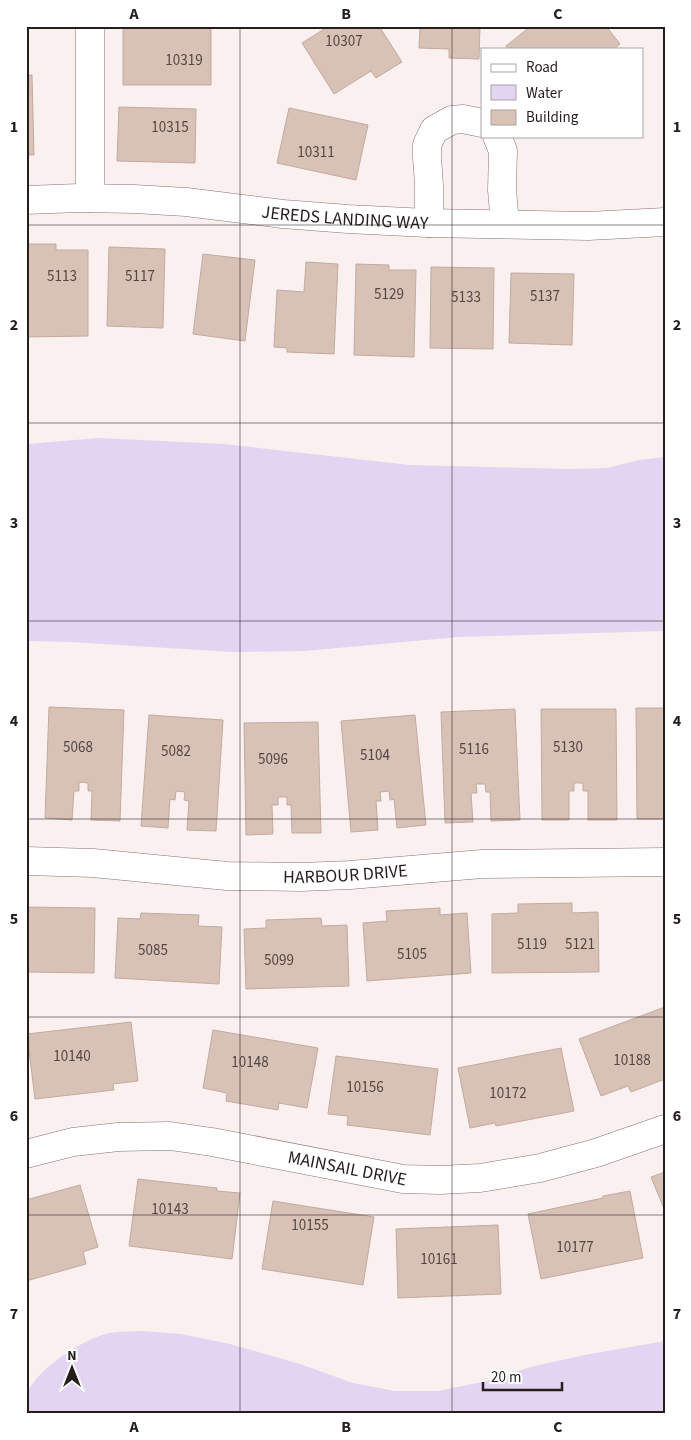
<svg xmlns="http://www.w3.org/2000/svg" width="691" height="1440" font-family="'Source Sans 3',sans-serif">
	<rect width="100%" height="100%" fill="#fbf0f0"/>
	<path fill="#e3d4f1" d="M99 438 224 444 410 465 571 469 607 468 639 460 665 457V631L459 637 305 651 232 652 71 642 26 641V444Z
		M141 1331 181 1334 230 1344 300 1364 353 1383 395 1391H438L487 1381 534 1366 590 1354 665 1341V1414H26C26 1407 24 1396 28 1391 41 1367 80 1341 106 1334 116 1331 129 1332 141 1331Z"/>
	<path fill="#d8c2b6" stroke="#c1aba0" d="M329 26H379L402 62 376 78 371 71 334 94 302 43Z
		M420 26H480L479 59 449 58V49L419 48Z
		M531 26H606L620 44 614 49H508L506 46Z
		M123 28H211V85H123Z
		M26 75H32L34 155H26Z
		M119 107 196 109 195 163 117 161Z
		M289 108 368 125 356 180 277 163Z
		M26 244H56V250H88V336L26 337Z
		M109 247 165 249 163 328 107 326Z
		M203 254 255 260 245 341 193 334Z
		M306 262 338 264 334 354 287 352V348L274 347 277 290 304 292Z
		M356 264 389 265V270H416L414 357 354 355Z
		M431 267 494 268 493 349 430 348Z
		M511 273 574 274 572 345 509 343Z
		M49 707 124 710 120 821 91 820 92 791H88V783L79 782V791H74L72 820 45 818Z
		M636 708H665L664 819H637Z
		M515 709 520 820 491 821 490 792H486L485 784H476L477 793H471L473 822 445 823 441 712Z
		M541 709H616L617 820H588V791H583V783H574V791H569V820H542Z
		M149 715 223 720 216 831 187 830 189 801 184 800 185 792 176 791 175 800 170 799 168 828 141 826Z
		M415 715 426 825 397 828 394 799 390 800 389 791 380 792 381 801H376L378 830 351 832 341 721Z
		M318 722 321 833H292L291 805H287V797H278V805H272L273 834 246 835 244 723Z
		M572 903V913L598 912 599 972 492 973V914L518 913V904Z
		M26 907 95 908 94 973 26 972Z
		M440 908V915L467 913 471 973 367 981 363 923 387 921 386 911Z
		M141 913 199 915 198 926 222 927 219 984 115 978 118 918 140 919Z
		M321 918 322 926 347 925 349 986 246 989 244 929 266 928V920Z
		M665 1007V1079L631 1092 628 1086 601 1096 579 1039Z
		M131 1022 138 1081 113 1084 114 1090 35 1099 27 1034Z
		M213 1030 318 1048 307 1108 279 1103 278 1110 226 1101 227 1093 203 1088Z
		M561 1048 574 1111 496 1126 495 1123 470 1128 458 1068Z
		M336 1056 438 1069 430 1135 347 1125 348 1116 328 1114Z
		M665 1172V1211L651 1177Z
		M138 1179 217 1188V1191L240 1193 232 1259 129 1246Z
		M80 1185 98 1247 83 1252 86 1264 26 1281V1200Z
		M630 1191 643 1258 541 1279 528 1214 603 1198V1196Z
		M273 1201 374 1217 363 1285 262 1269Z
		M498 1225 501 1294 398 1298 396 1229Z"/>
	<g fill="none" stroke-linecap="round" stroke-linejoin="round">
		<defs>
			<g id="minor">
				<path d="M90 26V198"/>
				<path d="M497 136 503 151 502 190 505 223"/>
				<path id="s1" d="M26 200 79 198 134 199 186 202 283 214 348 219 427 223 588 226 665 222"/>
				<path d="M429 223V185L427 157V145L434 130 452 120 463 119 482 123"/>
				<path id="s2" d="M26 861 93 863 227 876 301 877 350 875 482 864 665 862"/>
				<path id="s3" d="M26 1154 73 1142 118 1137 170 1136 212 1142 403 1179 440 1180 480 1178 540 1168 596 1153 665 1129"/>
			</g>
		</defs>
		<use href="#minor" stroke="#897172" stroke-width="29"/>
		<use href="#minor" stroke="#fff" stroke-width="28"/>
	</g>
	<path fill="none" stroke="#261d1d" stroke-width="1" stroke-opacity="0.55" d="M240 26V1414M452 26V1414M26 225H665M26 423H665M26 621H665M26 819H665M26 1017H665M26 1215H665"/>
	<g text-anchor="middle" stroke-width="4" stroke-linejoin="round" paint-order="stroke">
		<g font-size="15" fill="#524643">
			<text x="344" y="46">10307</text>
			<text x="184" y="65">10319</text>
			<text x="170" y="132">10315</text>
			<text x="316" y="157">10311</text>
			<text x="62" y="281">5113</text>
			<text x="140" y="281">5117</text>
			<text x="389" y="299">5129</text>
			<text x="545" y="301">5137</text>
			<text x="466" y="302">5133</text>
			<text x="78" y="752">5068</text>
			<text x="568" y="752">5130</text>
			<text x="474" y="754">5116</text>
			<text x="176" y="756">5082</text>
			<text x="375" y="760">5104</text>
			<text x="273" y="764">5096</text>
			<text x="532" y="949">5119</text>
			<text x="580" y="949">5121</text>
			<text x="153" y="955">5085</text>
			<text x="412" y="959">5105</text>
			<text x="279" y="965">5099</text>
			<text x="72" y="1061">10140</text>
			<text x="632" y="1065">10188</text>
			<text x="250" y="1067">10148</text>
			<text x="365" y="1092">10156</text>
			<text x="508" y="1098">10172</text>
			<text x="170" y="1214">10143</text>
			<text x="310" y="1230">10155</text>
			<text x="575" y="1252">10177</text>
			<text x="439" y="1264">10161</text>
		</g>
		<g font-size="18" fill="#261d1d" stroke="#fff">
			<text dy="6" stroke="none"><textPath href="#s1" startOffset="320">JEREDS LANDING WAY</textPath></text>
			<text dy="6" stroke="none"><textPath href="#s2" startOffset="320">HARBOUR DRIVE</textPath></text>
			<text dy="6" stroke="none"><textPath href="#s3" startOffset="326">MAINSAIL DRIVE</textPath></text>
		</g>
	</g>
	<rect width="691" height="1440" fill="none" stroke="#ffffff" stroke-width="55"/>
	<rect x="481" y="48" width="162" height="90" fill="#ffffff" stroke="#a8a5a5"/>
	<rect x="491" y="64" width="25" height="8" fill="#ffffff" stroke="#a8a5a5"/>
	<text x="526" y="72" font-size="15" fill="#261d1d">Road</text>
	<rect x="491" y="85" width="25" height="15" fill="#e3d4f1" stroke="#a8a5a5"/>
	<text x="526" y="98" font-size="15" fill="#261d1d">Water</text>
	<rect x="491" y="110" width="25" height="15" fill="#d8c2b6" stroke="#a8a5a5"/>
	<text x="526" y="122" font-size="15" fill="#261d1d">Building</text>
	<g transform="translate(72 1368)" stroke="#ffffff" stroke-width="4" paint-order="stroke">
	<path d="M0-4L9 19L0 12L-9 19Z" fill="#261d1d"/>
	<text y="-8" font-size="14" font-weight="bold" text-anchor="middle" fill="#261d1d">N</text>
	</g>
	<path d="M483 1382v8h79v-8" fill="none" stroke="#261d1d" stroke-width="2.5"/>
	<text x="491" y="1382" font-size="15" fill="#261d1d" stroke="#ffffff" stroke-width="4" paint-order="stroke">20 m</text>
	<rect x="28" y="28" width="636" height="1384" fill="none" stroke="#261d1d" stroke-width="2"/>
	<g font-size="16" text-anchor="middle" font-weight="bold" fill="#261d1d">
		<text x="134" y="19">A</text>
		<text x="346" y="19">B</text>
		<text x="558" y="19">C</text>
		<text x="14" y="132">1</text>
		<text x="677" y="132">1</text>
		<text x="14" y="330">2</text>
		<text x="677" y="330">2</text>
		<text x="14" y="528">3</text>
		<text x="677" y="528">3</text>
		<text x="14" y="726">4</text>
		<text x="677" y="726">4</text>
		<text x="14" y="924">5</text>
		<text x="677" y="924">5</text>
		<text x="14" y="1121">6</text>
		<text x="677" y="1121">6</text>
		<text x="14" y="1319">7</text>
		<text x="677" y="1319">7</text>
		<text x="134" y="1432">A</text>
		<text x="346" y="1432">B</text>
		<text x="558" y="1432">C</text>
	</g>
</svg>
